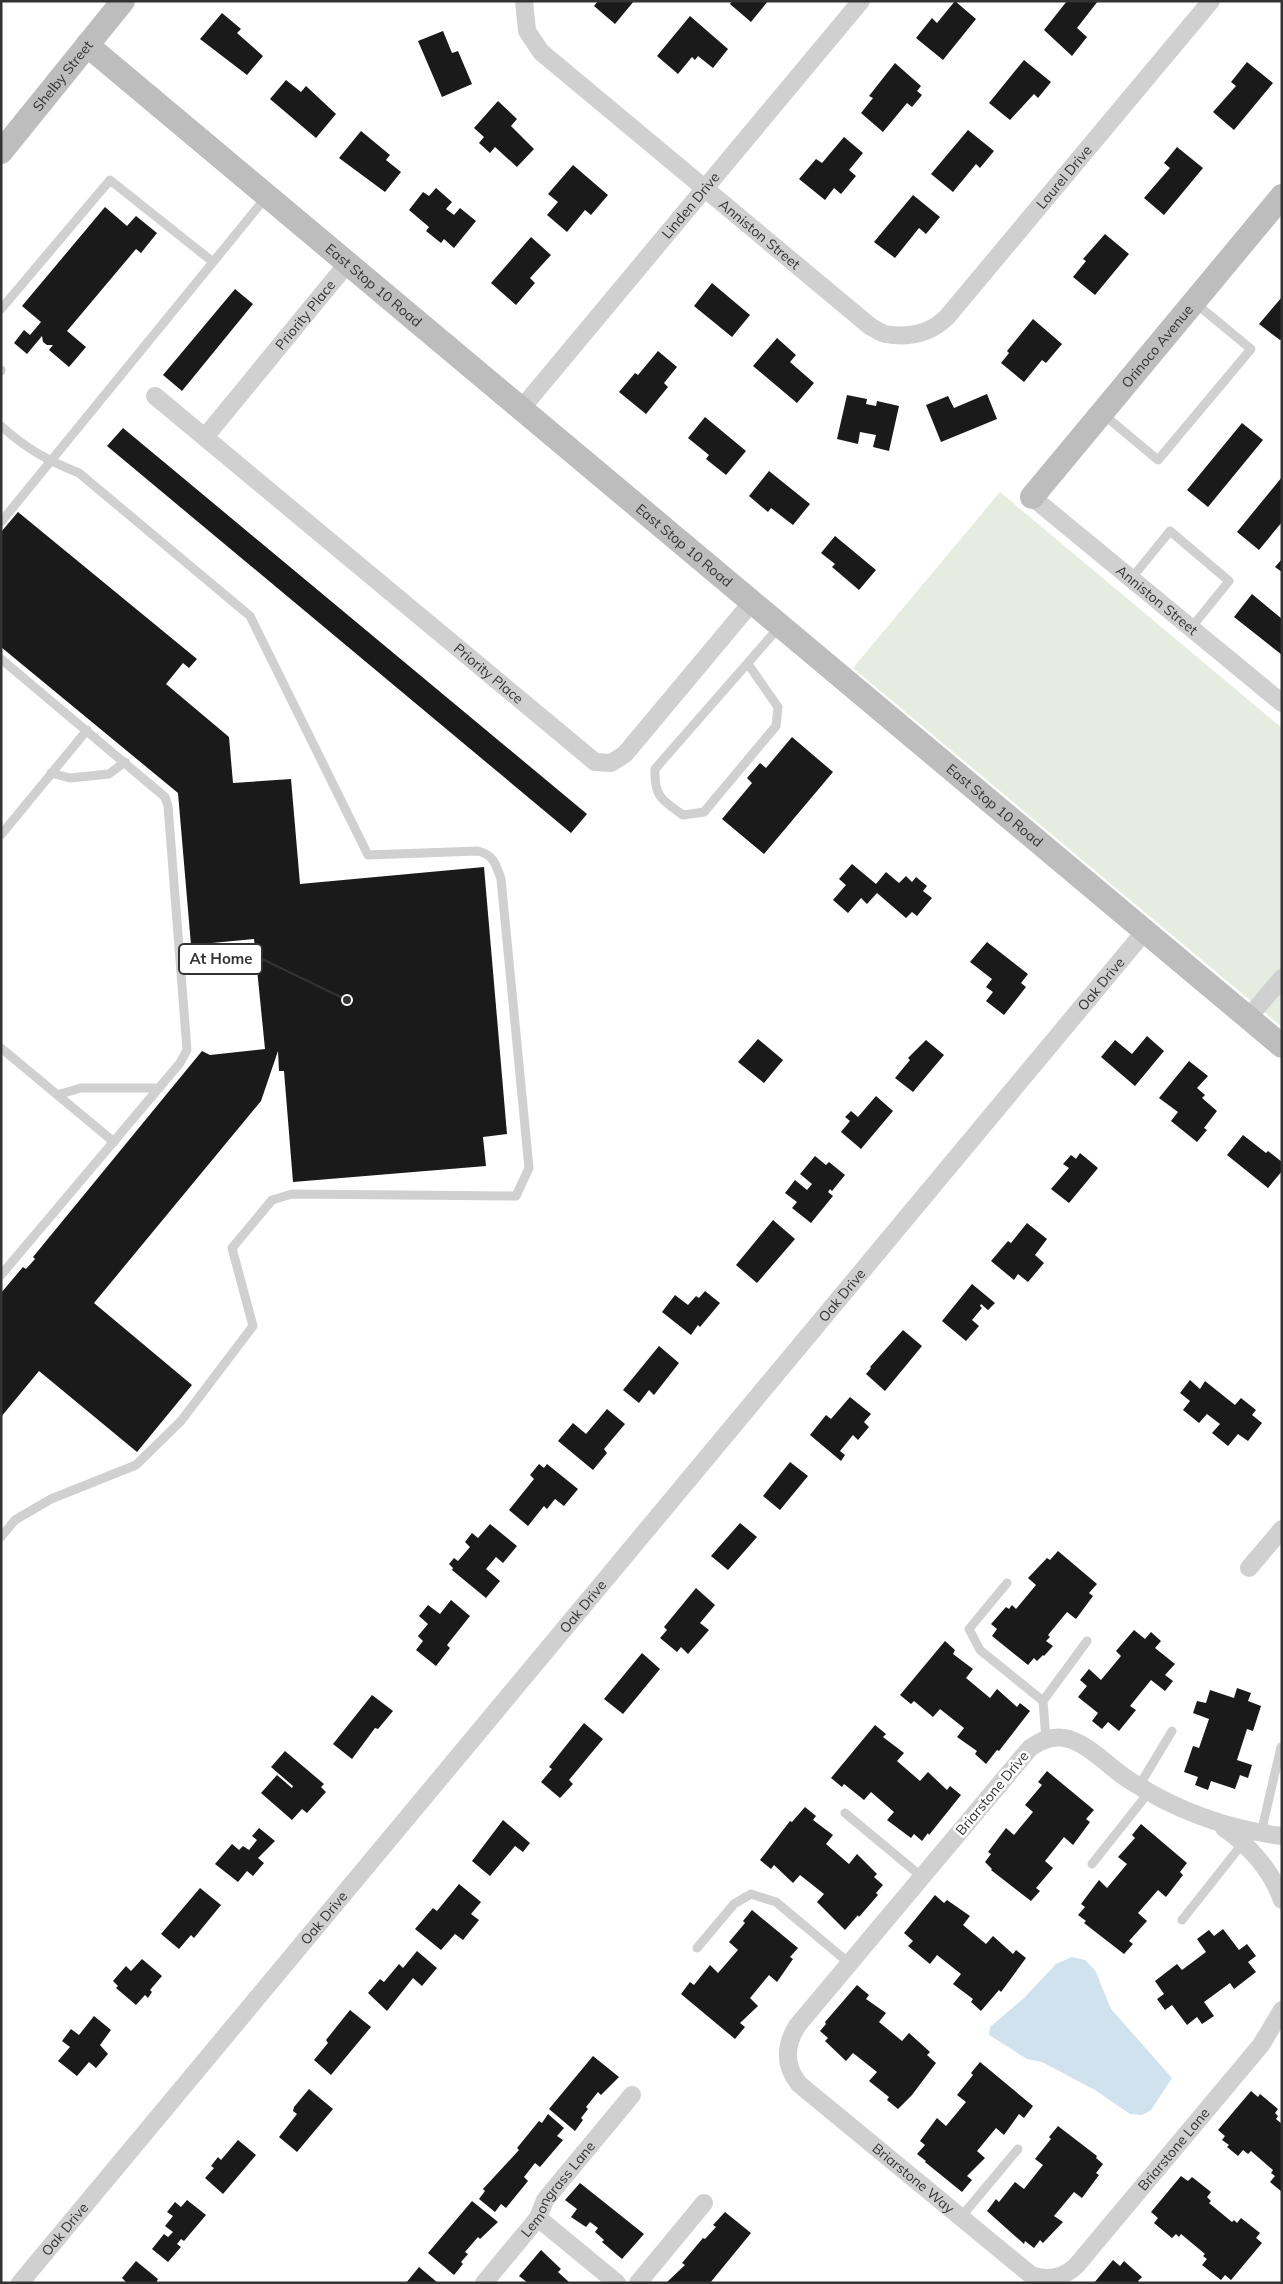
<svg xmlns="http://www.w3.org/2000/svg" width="1283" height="2284" font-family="Mulish,sans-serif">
	<rect width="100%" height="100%" fill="#fff"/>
	<path fill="#e6ecdf" d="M1000 492 1282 728V1027L853 668Z"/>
	<path fill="#cfe2ee" d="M1072 1957 1085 1960 1095 1970 1111 2009 1172 2078 1151 2110 1142 2115 1130 2114 1095 2090 1042 2062 1027 2059 989 2035 990 2027 1023 1999 1056 1964Z"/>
	<path fill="#1a1a1a" d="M598 1H634L615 24 594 6Z
		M732 1H768L751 22 730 4Z
		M955 1 976 19 943 60 916 38 932 18 937 23Z
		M1067 1H1098L1077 28 1087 37 1072 56 1044 30Z
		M222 13 241 29 237 33 263 56 247 75 200 39Z
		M690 16 728 49 713 68 698 56 695 60 692 57 678 74 657 56Z
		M443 31 452 53 458 51 472 84 442 97 418 41Z
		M1024 60 1051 82 1038 98 1034 94 1010 120 989 103Z
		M1247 62 1273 83 1234 130 1213 112 1236 86 1231 82Z
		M895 63 921 86 917 91 922 95 912 107 907 103 883 132 861 113 873 98 869 96Z
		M286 80 301 92 306 86 336 114 316 138 270 99Z
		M498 101 517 119 511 126 534 149 517 167 495 147 490 153 479 143 484 137 474 128Z
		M968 130 994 151 980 168 976 164 953 192 931 174Z
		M361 131 390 155 386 160 401 172 385 192 339 158Z
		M844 137 863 153 849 170 856 176 841 194 834 188 825 200 799 179 816 159 822 163Z
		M1177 147 1203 168 1164 215 1144 198 1170 168 1164 163Z
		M573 165 608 195 591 215 585 210 567 232 547 215 558 202 548 194Z
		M436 188 452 202 446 209 454 215 460 208 476 221 454 248 444 239 441 243 426 231 429 227 409 210 423 192 429 196Z
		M913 195 940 217 926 234 919 228 895 258 874 242Z
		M105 207 127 226 136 216 157 233 141 253 136 249 67 331 86 347 69 367 49 350 53 345H47L43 342 42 336 27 354 14 343 24 330 30 335 41 322 22 306Z
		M1105 234 1129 254 1095 295 1073 277 1086 261 1083 259Z
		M531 237 551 255 530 278 535 283 516 305 491 283Z
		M712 283 750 315 732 337 694 306Z
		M235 289 253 304 182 391 163 375Z
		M1282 297V339L1280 340 1259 324Z
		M1033 319 1062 344 1046 363 1042 360 1024 382 1001 363 1009 353 1007 351Z
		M777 338 796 355 790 362 814 383 797 403 753 366Z
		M658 351 677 367 664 383 668 387 646 414 619 392 635 373 638 375Z
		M987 394 997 419 941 442 926 405 948 396 954 408Z
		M847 395 867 399 866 404 876 406 877 401 899 406 889 451 873 447 876 435 860 432 858 444 837 439Z
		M705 417 746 451 726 475 706 459 709 455 688 438Z
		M1242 423 1263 440 1208 507 1187 490Z
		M123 428 587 814 571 833 107 446Z
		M769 471 810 504 793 525 771 508 768 512 749 496Z
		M1282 477V522L1259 550 1237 532Z
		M18 512 197 659 189 668 183 663 166 684 229 737 233 783 291 779 300 884 484 867 507 1134 483 1137 486 1166 293 1182 284 1071H279L278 1051 261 1101 94 1303 192 1385 137 1452 39 1371 1 1417V1293L23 1267 26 1269 35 1259 33 1257 202 1051 210 1055 265 1049 254 939 191 945 178 793 1 647V532Z
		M835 536 876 570 859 590 832 567 835 564 821 553Z
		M1282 559V572L1275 567Z
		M1252 594 1282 619V655L1234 617Z
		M792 737 833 772 764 854 722 819 752 783 747 778 760 763 766 768Z
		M852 864 876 884 886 872 899 883 906 876 912 882 916 877 927 886 923 891 932 898 917 916 912 912 906 918 877 893 867 904 861 898 848 913 833 900 846 885 839 879Z
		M987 942 1028 974 1021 983 1026 987 1004 1015 986 1001 993 992 986 987 992 979 970 962Z
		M1147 1036 1164 1051 1135 1086 1101 1057 1115 1040 1132 1054Z
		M758 1039 783 1060 764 1083 738 1062Z
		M926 1040 944 1055 913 1092 895 1078 910 1060 908 1058Z
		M1189 1061 1208 1076 1197 1088 1205 1095 1202 1098 1217 1111 1204 1128 1207 1130 1197 1142 1171 1121 1178 1112 1159 1098Z
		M876 1096 893 1111 861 1149 841 1132 850 1121 845 1117 851 1111 858 1117Z
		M1243 1135 1266 1153 1268 1151 1282 1162V1171L1268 1188 1227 1155Z
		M1080 1153 1098 1168 1069 1203 1051 1189 1069 1168 1063 1164 1071 1155 1076 1159Z
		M815 1156 826 1165 829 1162 845 1175 832 1191 830 1189 828 1192 833 1196 811 1223 792 1208 797 1202 785 1193 795 1180 807 1190 812 1184 800 1174Z
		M773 1220 795 1239 757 1283 736 1265Z
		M1027 1223 1047 1239 1035 1255 1044 1263 1028 1282 1018 1274 1014 1280 991 1261 1008 1241 1011 1243Z
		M972 1284 995 1303 988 1310 981 1304 980 1306 982 1308 972 1320 979 1326 966 1341 942 1321Z
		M705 1291 720 1303 700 1327 698 1325 691 1335 662 1312 675 1295 688 1305 696 1296 699 1298Z
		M903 1330 922 1346 885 1391 866 1374 871 1368 870 1367Z
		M659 1346 679 1363 654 1395 649 1390 639 1403 623 1390Z
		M1190 1380 1200 1389 1205 1381 1235 1405 1241 1398 1256 1410 1252 1415 1262 1423 1248 1441 1238 1434 1228 1446 1212 1433 1220 1424 1207 1414 1199 1423 1183 1410 1190 1401 1180 1393Z
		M850 1397 871 1414 864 1422 869 1427 858 1440 853 1435 840 1451 845 1455 841 1461 810 1435 826 1415 831 1419Z
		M607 1409 625 1424 604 1449 607 1453 593 1470 558 1441 573 1423 586 1434Z
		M790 1462 808 1476 780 1510 763 1496Z
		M539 1464 544 1468 547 1464 578 1489 564 1506 555 1499 547 1509 544 1506 528 1526 509 1510 534 1479 530 1475Z
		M740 1523 757 1537 728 1570 711 1556Z
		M490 1524 517 1546 503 1563 496 1557 486 1569 500 1581 486 1598 452 1570 453 1568 449 1564 454 1558 458 1561 470 1547 465 1542 472 1533 478 1538Z
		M1058 1551 1097 1584 1089 1593 1093 1596 1076 1619 1067 1612 1048 1635 1050 1637 1046 1641 1053 1646 1044 1656 1043 1655 1037 1661 1034 1658 1028 1665 992 1636 997 1629 991 1624 1006 1607 1009 1609 1012 1605 1016 1609 1036 1585 1028 1578 1047 1558 1050 1560Z
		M696 1588 715 1605 700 1623 709 1630 688 1654 681 1647 677 1652 660 1638 667 1630 664 1627Z
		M451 1600 470 1616 447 1645 450 1648 436 1666 416 1650 423 1641 418 1636 428 1624 419 1616 428 1605 440 1614Z
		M1134 1630 1145 1639 1151 1632 1161 1641 1155 1648 1175 1664 1165 1675 1173 1681 1165 1691 1151 1680 1130 1706 1136 1710 1119 1731 1108 1722 1102 1729 1092 1721 1098 1713 1078 1697 1087 1686 1080 1680 1089 1669 1101 1680 1121 1656 1116 1651Z
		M945 1641 955 1650 953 1654 973 1669 966 1678 990 1698 997 1689 1017 1707 1020 1703 1030 1711 999 1751 997 1750 986 1764 975 1754 977 1751 957 1737 964 1728 940 1709 933 1717 914 1701 911 1704 900 1695Z
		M642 1653 660 1669 623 1714 604 1699Z
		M1237 1688 1251 1693 1248 1701 1261 1706 1253 1731 1247 1729 1237 1760 1252 1765 1248 1778 1240 1775 1235 1789 1211 1781 1208 1790 1195 1785 1198 1777 1184 1772 1193 1746 1199 1748 1209 1719 1193 1713 1197 1701 1206 1703 1210 1690 1234 1698Z
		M372 1695 393 1711 378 1729 375 1728 352 1759 333 1744Z
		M584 1723 603 1739 569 1780 573 1784 560 1798 541 1782 552 1769 549 1767Z
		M875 1725 886 1734 883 1737 904 1753 897 1761 920 1781 928 1772 947 1790 950 1786 961 1795 929 1835 928 1833 922 1841 914 1834 911 1838 887 1820 894 1812 871 1792 864 1800 844 1784 842 1787 831 1778Z
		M285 1751 324 1784 321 1787 326 1792 307 1813 302 1809 292 1820 261 1793 277 1775 292 1788 293 1786 271 1767Z
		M1047 1771 1094 1810 1086 1819 1090 1822 1073 1845 1064 1837 1045 1861 1053 1868 1036 1888 1040 1891 1031 1901 991 1870 992 1869 985 1862 991 1854 988 1852 1006 1828 1014 1835 1033 1812 1025 1805 1042 1785 1038 1782Z
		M805 1807 816 1816 813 1820 833 1835 826 1844 849 1864 857 1854 877 1874 874 1877 883 1885 876 1893 878 1895 859 1917 858 1915 845 1930 817 1902 824 1894 800 1875 793 1883 774 1865 771 1869 760 1860 790 1821 792 1822Z
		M503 1820 530 1843 523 1852 515 1846 490 1876 472 1861Z
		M1141 1824 1187 1863 1180 1872 1183 1875 1166 1897 1158 1890 1138 1913 1147 1921 1129 1941 1133 1944 1124 1954 1084 1923 1086 1921 1078 1915 1085 1907 1081 1904 1099 1880 1107 1888 1127 1864 1118 1857 1135 1838 1132 1835Z
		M259 1828 275 1841 258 1858 264 1863 253 1876 247 1871 238 1882 215 1864 232 1844 239 1850 243 1846 249 1850 257 1840 252 1836Z
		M459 1884 481 1902 471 1914 479 1920 463 1940 455 1934 441 1950 415 1929 433 1908 437 1911Z
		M200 1888 221 1905 194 1938 191 1935 179 1949 161 1934Z
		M935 1895 944 1903 947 1900 970 1916 963 1925 986 1944 993 1936 1013 1954 1016 1950 1026 1958 1001 1992 999 1990 981 2011 971 2002 973 1999 953 1984 961 1974 937 1955 930 1964 908 1946 913 1941 904 1933Z
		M752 1910 798 1948 790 1957 793 1959 777 1982 769 1975 750 1998 758 2006 740 2023 745 2027 735 2039 681 1994 690 1982 694 1985 710 1965 718 1973 738 1950 729 1942 745 1923 743 1921Z
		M1223 1929 1239 1950 1247 1944 1256 1956 1248 1962 1256 1972 1234 1989 1230 1983 1204 2002 1214 2016 1202 2024 1197 2017 1187 2025 1172 2005 1165 2010 1157 1999 1164 1994 1155 1981 1177 1964 1182 1970 1206 1952 1197 1939 1209 1930 1214 1936Z
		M417 1951 437 1968 422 1986 413 1978 387 2011 368 1993 380 1979 384 1982 399 1964 403 1968Z
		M142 1959 162 1976 150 1990 152 1992 148 1998 145 1995 136 2005 116 1988 118 1986 113 1981 126 1966 131 1971Z
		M857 1985 869 1995 866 1999 886 2013 879 2022 902 2041 909 2033 930 2052 927 2055 936 2063 912 2095 898 2109 887 2100 889 2097 869 2081 877 2072 853 2053 846 2061 825 2041 828 2038 820 2031 826 2024 825 2022Z
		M350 2010 371 2027 331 2075 314 2060 328 2043 326 2040Z
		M94 2016 111 2030 100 2045 108 2054 96 2068 89 2062 77 2076 58 2061 70 2047 62 2041 71 2029 79 2035Z
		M593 2056 619 2077 601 2095 598 2092 586 2107 588 2109 581 2118 583 2120 575 2131 549 2109Z
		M980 2062 1033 2106 1024 2118 1019 2114 1004 2135 996 2128 977 2151 985 2158 967 2176 972 2180 962 2192 925 2162 926 2161 917 2154 925 2145 920 2141 937 2118 946 2126 966 2102 957 2095 973 2075 971 2073Z
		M309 2089 333 2109 297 2152 279 2137 297 2114 293 2111 294 2107Z
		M1251 2091 1258 2097 1260 2094 1278 2109 1275 2113 1278 2116 1276 2119 1282 2124V2192L1270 2182 1275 2176 1271 2173 1273 2170 1251 2151 1248 2154 1243 2150 1238 2156 1227 2147 1229 2145 1222 2140 1225 2136 1218 2130Z
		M548 2114 564 2128 557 2136 563 2140 540 2167 535 2163 524 2177 528 2181 506 2208 501 2204 495 2212 479 2199 485 2191 483 2189 519 2150 517 2148 539 2121 542 2123Z
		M1058 2126 1097 2156 1096 2158 1103 2164 1096 2173 1099 2175 1082 2198 1074 2192 1054 2216 1063 2222 1043 2243 1040 2240 1034 2248 1025 2241 1024 2244 987 2211 996 2199 999 2202 1015 2182 1024 2189 1043 2165 1035 2159 1051 2139 1049 2137Z
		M238 2140 256 2155 223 2194 205 2178 214 2168 211 2166 218 2157 221 2160Z
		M1181 2176 1188 2181 1192 2177 1211 2192 1207 2197 1211 2201 1209 2203 1232 2222 1234 2220 1237 2223 1241 2218 1260 2233 1256 2238 1262 2243 1231 2280 1225 2275 1221 2280 1202 2265 1207 2259 1203 2256 1205 2254 1181 2234 1179 2237 1176 2234 1172 2238 1154 2223 1158 2218 1151 2212Z
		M580 2183 644 2234 622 2259 602 2242 604 2240 595 2232 598 2228 590 2222 586 2227 571 2217 577 2209 565 2200Z
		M187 2200 206 2215 184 2241 181 2239 177 2244 181 2247 168 2262 152 2249 164 2234 168 2237 173 2232 165 2226 173 2216 167 2212 175 2202 181 2207Z
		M472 2201 498 2222 480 2239 478 2237 465 2252 468 2254 461 2262 463 2264 454 2275 428 2253Z
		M725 2212 751 2233 710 2283H666L685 2265 682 2263 703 2238 705 2239 716 2227 713 2225Z
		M541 2250 561 2269 558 2272 570 2283H528L519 2276Z
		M1113 2260 1120 2266 1124 2261 1142 2277 1138 2281 1140 2283H1094Z
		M136 2261 158 2279 156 2283H127L122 2278Z
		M419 2267 438 2283H406Z"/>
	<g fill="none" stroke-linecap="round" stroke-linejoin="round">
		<path stroke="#d0d0d0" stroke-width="9" d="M1 309 110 180 213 262
			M1 370V371
			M1103 414 1158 460 1251 349 1194 302
			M1 426C28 450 47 460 79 473L250 616 368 855 478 851C494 855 496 865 501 879L529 1168 516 1196 292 1194 272 1200 232 1248 253 1326 181 1421 136 1465 51 1499 15 1520 1 1537
			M1 522 267 196
			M1131 579 1170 531 1229 581 1191 628
			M1 659 165 797 168 806 187 1050 180 1063 1 1275
			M748 664 778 707 776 726 704 812 683 815C662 800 654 797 655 769L780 626
			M51 773 70 778 109 774 125 762
			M1 835 87 730
			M1 1048 114 1142
			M57 1095 81 1088H159
			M1007 1583 969 1629 980 1650 1043 1701
			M1046 1740 1043 1701 1087 1641
			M1139 1786 1172 1731
			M845 1813 922 1877
			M1261 1833 1281 1747
			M1092 1864 1149 1792
			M1182 1920 1243 1843
			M697 1948 734 1904 751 1894 776 1902 849 1963
			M961 2217 1018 2149"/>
		<g stroke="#d0d0d0" stroke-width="18">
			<path id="s1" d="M524 1 527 31 541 52 871 327C876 329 880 333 885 334 908 338 930 334 947 317L1211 1"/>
			<path id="s2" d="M155 396 595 762 611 763 625 754 752 602"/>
			<path id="s3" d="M521 409 861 1"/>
			<path id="s4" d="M205 437 347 264"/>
			<path id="s5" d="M1032 497 1282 703"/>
			<path d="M1248 1018 1282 978"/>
			<path d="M1249 1568 1282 1529"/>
			<path d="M1224 1828C1249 1845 1272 1871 1282 1900"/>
			<path id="s6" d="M1282 1836C1227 1829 1175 1810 1129 1780 1110 1768 1091 1746 1069 1739 1055 1735 1041 1740 1030 1748L797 2026C785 2046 784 2065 799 2084L1031 2275C1048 2281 1063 2278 1076 2266L1261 2045 1282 2010"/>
			<path d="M538 2218 617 2283"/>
			<path id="s7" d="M20 2283 1145 931"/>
			<path id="s8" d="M484 2283 538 2218 545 2200 632 2095"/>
			<path d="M638 2283 704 2203"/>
		</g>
		<g stroke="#bdbdbd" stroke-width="24">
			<path id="s9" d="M87 45 1282 1046"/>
			<path id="s10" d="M1 152 123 1"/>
			<path id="s11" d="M1032 497 1282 196"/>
		</g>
	</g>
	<g text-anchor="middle" stroke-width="5" stroke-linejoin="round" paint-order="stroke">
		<g font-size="14" fill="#333" stroke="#fff">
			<text dy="5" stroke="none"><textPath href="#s10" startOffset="98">Shelby Street</textPath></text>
			<text dy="5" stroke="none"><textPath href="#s1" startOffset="750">Laurel Drive</textPath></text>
			<text dy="5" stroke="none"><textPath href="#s3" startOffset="265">Linden Drive</textPath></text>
			<text dy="5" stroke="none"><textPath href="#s1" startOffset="340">Anniston Street</textPath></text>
			<text dy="5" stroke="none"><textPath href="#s9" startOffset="374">East Stop 10 Road</textPath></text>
			<text dy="5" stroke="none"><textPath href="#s4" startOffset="158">Priority Place</textPath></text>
			<text dy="5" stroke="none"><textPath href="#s11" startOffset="196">Orinoco Avenue</textPath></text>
			<text dy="5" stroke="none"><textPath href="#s9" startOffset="779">East Stop 10 Road</textPath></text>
			<text dy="5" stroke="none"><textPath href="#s5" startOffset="162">Anniston Street</textPath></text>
			<text dy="5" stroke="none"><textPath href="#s2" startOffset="434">Priority Place</textPath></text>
			<text dy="5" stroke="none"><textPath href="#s9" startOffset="1184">East Stop 10 Road</textPath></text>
			<text dy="5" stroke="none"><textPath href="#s7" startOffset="1690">Oak Drive</textPath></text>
			<text dy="5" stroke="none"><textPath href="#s7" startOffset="1285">Oak Drive</textPath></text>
			<text dy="5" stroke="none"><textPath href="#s7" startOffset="880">Oak Drive</textPath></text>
			<text transform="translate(992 1793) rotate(-50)" y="5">Briarstone Drive</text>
			<text dy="5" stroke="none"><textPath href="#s7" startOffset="475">Oak Drive</textPath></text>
			<text dy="5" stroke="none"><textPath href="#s6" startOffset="1205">Briarstone Lane</textPath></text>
			<text dy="5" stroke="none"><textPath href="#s6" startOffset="852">Briarstone Way</textPath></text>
			<text dy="5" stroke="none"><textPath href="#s8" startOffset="120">Lemongrass Lane</textPath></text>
			<text dy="5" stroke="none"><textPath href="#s7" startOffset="70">Oak Drive</textPath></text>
		</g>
	</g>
	<path fill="none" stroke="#333" stroke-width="2" d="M347 1000L262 959"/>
	<circle fill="#333" stroke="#fff" stroke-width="2" cx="347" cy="1000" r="5"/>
	<rect fill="#fff" stroke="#333" stroke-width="2" x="179" y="944" width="83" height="30" rx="5"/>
	<g font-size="15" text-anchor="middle" font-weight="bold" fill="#333">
		<text x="221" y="964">At Home</text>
	</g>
	<rect width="1283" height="2284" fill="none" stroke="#333333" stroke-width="5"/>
</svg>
